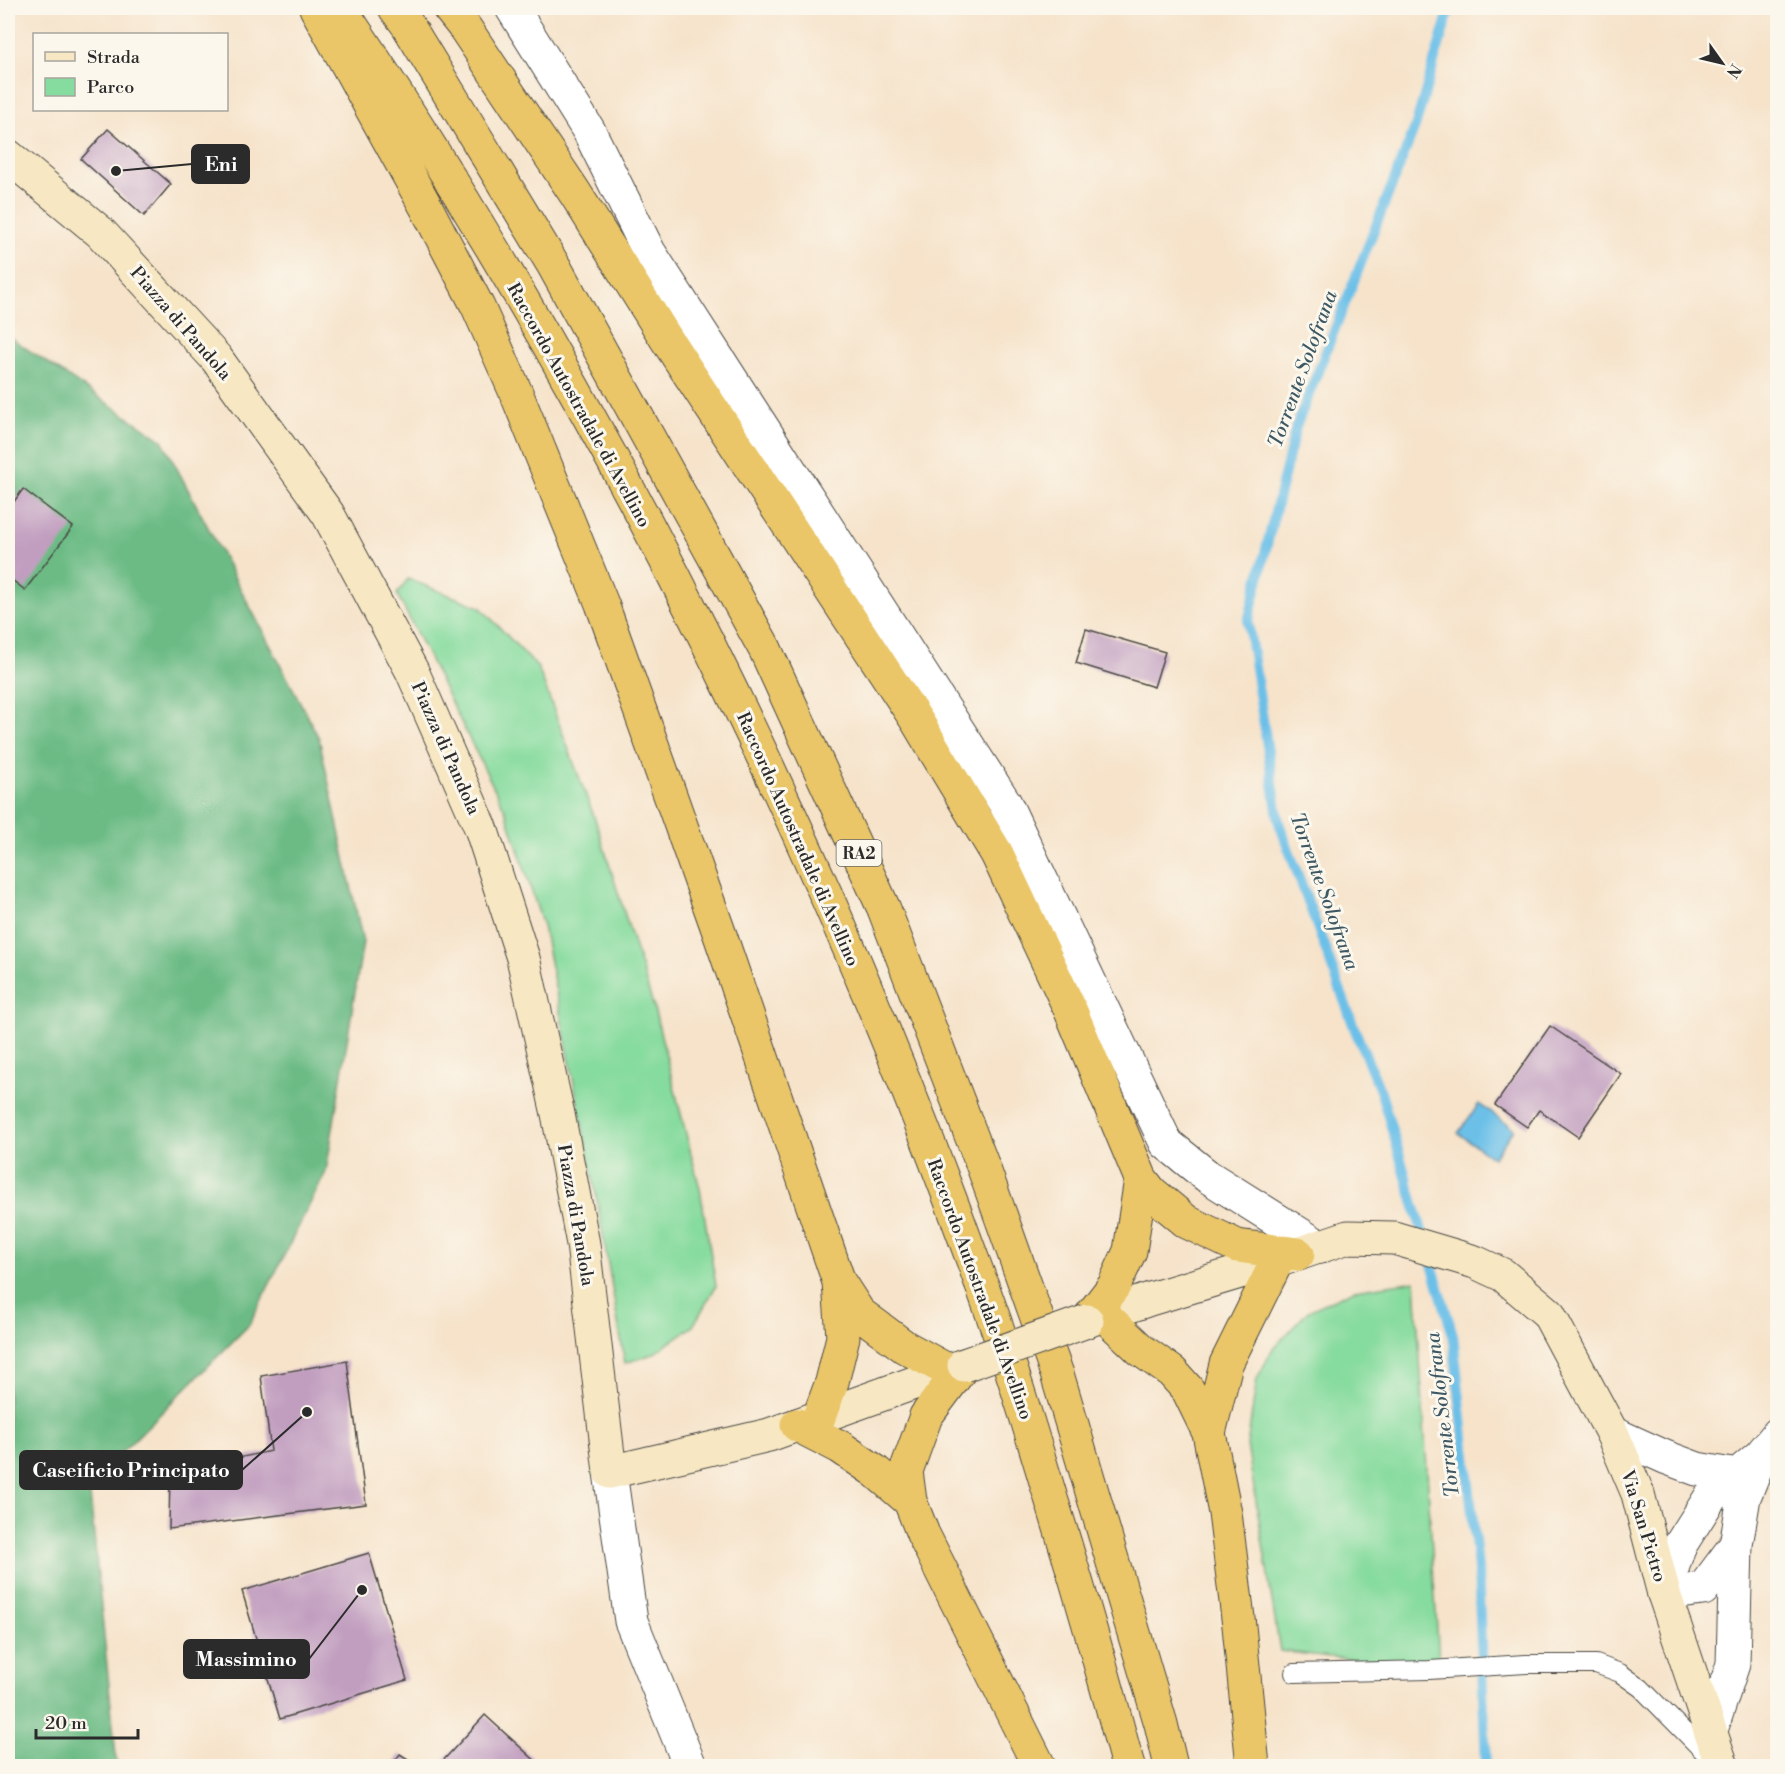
<svg xmlns="http://www.w3.org/2000/svg" width="1785" height="1774" font-family="'Libre Bodoni',serif">
	<rect width="100%" height="100%" fill="#fbf7ec"/>
	<filter id="ink" filterUnits="userSpaceOnUse"><feTurbulence type="fractalNoise" baseFrequency=".0167" numOctaves="2"/><feDisplacementMap in="SourceGraphic" scale="12" xChannelSelector="R" yChannelSelector="G"/><feConvolveMatrix kernelMatrix="1 2 1 2 8 2 1 2 1" color-interpolation-filters="sRGB"/></filter>
	<filter id="wash" filterUnits="userSpaceOnUse"><feTurbulence type="fractalNoise" baseFrequency=".008" numOctaves="4" result="noise"/><feDisplacementMap in="SourceGraphic" scale="24" xChannelSelector="R" yChannelSelector="G"/><feGaussianBlur stdDeviation="1.35" result="paint"/><feColorMatrix in="noise" values="0 0 0 0 0 0 0 0 0 0 0 0 0 0 0 0 0 1.4 0 .05"/><feComposite in="paint" operator="in"/></filter>
	<g filter="url(#wash)">
		<rect width="100%" height="100%" fill="#f6e3ca"/>
		<path fill="#86db9e" stroke="#588364" stroke-width="1.5" d="M408 579 480 607 538 668 596 822 654 1008 700 1189 716 1286 693 1326 653 1354 625 1363 597 1200 543 926 506 812 397 594Z
			M1415 1281 1439 1660 1397 1665 1280 1651 1247 1445 1257 1379 1272 1350 1308 1311 1354 1290Z"/>
		<path fill="#6cbb85" stroke="#4c7358" stroke-width="1.5" d="M8 336 162 440 319 738 363 942 326 1172 249 1325 89 1485 117 1766H8Z"/>
		<path fill="#6cc0e8" stroke="#4c768a" stroke-width="1.5" d="M1479 1104 1514 1129 1493 1158 1458 1133Z"/>
		<g fill="none" stroke-linecap="round" stroke-linejoin="round">
			<path stroke="#6cc0e8" stroke-width="10" d="M1450 8 1415 127 1296 427 1248 622 1279 823 1355 1030 1381 1093 1453 1335 1478 1568 1486 1766"/>
		</g>
		<g id="blocks">
			<path fill="#c19ec0" d="M108 129 171 184 144 216 81 159Z
				M23 489 73 527 25 590 8 577V510Z
				M1086 629 1165 652 1154 687 1076 663Z
				M1550 1026 1621 1074 1578 1137 1539 1110 1527 1127 1495 1105Z
				M347 1361 366 1504 169 1529 170 1472 271 1451 261 1376Z
				M369 1553 407 1680 280 1719 242 1591Z
				M485 1715 541 1766H438Z
				M400 1754 419 1766H391Z"/>
		</g>
	</g>
	<g filter="url(#ink)">
		<use href="#blocks" fill-opacity="0" stroke="#494743" stroke-width="1.5"/>
		<g fill="none" stroke-linecap="round" stroke-linejoin="round">
			<defs>
				<path id="lane" d="M1294 1673 1429 1670 1526 1664H1596L1620 1673 1641 1688 1713 1761"/>
				<path id="street" d="M512 8 589 131 649 252 1005 803 1166 1143 1207 1176 1320 1247
					M1612 1433 1665 1457 1697 1469 1737 1476
					M610 1472 631 1621 690 1766
					M1736 1545 1703 1589 1664 1594 1679 1547 1710 1498 1760 1456 1778 1434
					M1710 1733 1733 1664 1736 1545 1744 1497 1760 1458"/>
				<path id="secondary" d="M8 156 100 232 216 358 328 514 412 671 481 828 523 958 558 1114 583 1244 610 1472 769 1435 964 1365
					M1087 1321 1150 1299 1277 1261 1348 1237 1394 1238 1475 1262 1503 1275 1548 1313 1612 1433 1638 1494 1664 1594 1722 1766"/>
				<path id="highway" d="M316 8 425 205 478 307 517 395 602 604 720 935 839 1282 859 1313 905 1347 949 1371
					M340 8C612 414 831 858 994 1319 1015 1377 1032 1436 1050 1495 1078 1585 1104 1675 1128 1766
					M395 8 407 24 554 266 765 649 884 909 984 1169 1057 1374 1161 1724 1171 1766
					M449 8 465 28 575 193 667 340 917 721 997 854 1070 1009 1141 1179 1130 1251 1114 1286 1087 1321
					M1141 1179 1151 1192 1187 1222 1237 1246 1298 1254
					M1104 1315 1141 1350 1172 1372 1188 1390 1209 1433 1225 1513 1239 1626 1253 1766
					M964 1365 926 1416 906 1471 910 1501 923 1534 1039 1766
					M819 1417 832 1382 843 1337 839 1283
					M797 1425 840 1447 875 1471 910 1501
					M1209 1433 1226 1364 1277 1261"/>
			</defs>
			<use href="#lane" stroke="#494743" stroke-width="20"/>
			<use href="#street" stroke="#494743" stroke-width="35"/>
			<use href="#secondary" stroke="#494743" stroke-width="35"/>
			<use href="#highway" stroke="#494743" stroke-width="35"/>
			<use href="#lane" stroke="#fff" stroke-width="18"/>
			<use href="#street" stroke="#fff" stroke-width="33"/>
			<use href="#secondary" stroke="#f7e8c3" stroke-width="33"/>
			<use href="#highway" stroke="#eac669" stroke-width="33"/>
			<defs>
				<path id="secondary-bridge" d="M964 1365 1087 1321"/>
			</defs>
			<use href="#secondary-bridge" stroke="#494743" stroke-width="35" stroke-linecap="butt"/>
			<use href="#secondary-bridge" stroke="#f7e8c3" stroke-width="33"/>
		</g>
	</g>
	<g text-anchor="middle" stroke-width="6" stroke-linejoin="round" paint-order="stroke">
		<rect fill="#fbf7ec" stroke="#696865" stroke-width="1.5" x="836.5" y="840" width="45" height="26" rx="4.5"/>
		<g font-size="16" font-weight="bold" fill="#2b2b2b">
			<text x="859" y="859">RA2</text>
		</g>
		<g font-size="18" fill="#2b2b2b" stroke="#fbf7ec">
			<text transform="translate(181 323) rotate(49)" y="6">Piazza di Pandola</text>
			<text transform="translate(579 405) rotate(61)" y="6">Raccordo Autostradale di Avellino</text>
			<text transform="translate(446 748) rotate(66)" y="6">Piazza di Pandola</text>
			<text transform="translate(798 839) rotate(66)" y="6">Raccordo Autostradale di Avellino</text>
			<text transform="translate(576 1215) rotate(80)" y="6">Piazza di Pandola</text>
			<text transform="translate(980 1289) rotate(70)" y="6">Raccordo Autostradale di Avellino</text>
			<text transform="translate(1644 1526) rotate(73)" y="6">Via San Pietro</text>
		</g>
		<g font-size="20" font-style="italic" fill="#3e5864" stroke="#fbf7ec">
			<text transform="translate(1302 369) rotate(-70)" y="7">Torrente Solofrana</text>
			<text transform="translate(1325 891) rotate(70)" y="7">Torrente Solofrana</text>
			<text transform="translate(1442 1415) rotate(-97)" y="7">Torrente Solofrana</text>
		</g>
	</g>
	<path fill="none" stroke="#2b2b2b" stroke-width="2" d="M116 171L192 164M307 1412L242 1470M362 1590L309 1659"/>
	<g fill="#2b2b2b" stroke="#fbf7ec" stroke-width="2">
		<circle cx="116" cy="171" r="6"/>
		<circle cx="307" cy="1412" r="6"/>
		<circle cx="362" cy="1590" r="6"/>
	</g>
	<g fill="#2b2b2b" stroke="#2b2b2b" stroke-width="2">
		<rect x="192" y="145" width="57" height="38" rx="6"/>
		<rect x="20" y="1451" width="222" height="38" rx="6"/>
		<rect x="184" y="1640" width="125" height="38" rx="6"/>
	</g>
	<g font-size="20" text-anchor="middle" font-weight="bold" fill="#fff">
		<text x="221" y="171">Eni</text>
		<text x="131" y="1477">Caseificio Principato</text>
		<text x="246" y="1666">Massimino</text>
	</g>
	<rect width="1785" height="1774" fill="none" stroke="#fbf7ec" stroke-width="30"/>
	<rect x="33" y="33" width="195" height="78" fill="#fbf7ec" stroke="#a8a59f" stroke-width="1.5"/>
	<rect x="45" y="52" width="30" height="9" fill="#f7e8c3" stroke="#a8a59f" stroke-width="1.5"/>
	<text x="87" y="63" font-size="18" fill="#2b2b2b">Strada</text>
	<rect x="45" y="78" width="30" height="18" fill="#86db9e" stroke="#a8a59f" stroke-width="1.5"/>
	<text x="87" y="93" font-size="18" fill="#2b2b2b">Parco</text>
	<g transform="translate(1722 63) rotate(124)" stroke="#fbf7ec" stroke-width="4.5" paint-order="stroke">
	<path d="M0-4.5L10 22L0 15L-10 22Z" fill="#2b2b2b"/>
	<text y="-9" font-size="16" font-weight="bold" text-anchor="middle" fill="#2b2b2b">N</text>
	</g>
	<path d="M36 1729v9h102v-9" fill="none" stroke="#2b2b2b" stroke-width="3"/>
	<text x="45" y="1729" font-size="18" fill="#2b2b2b" stroke="#fbf7ec" stroke-width="4.5" paint-order="stroke">20 m</text>
</svg>
